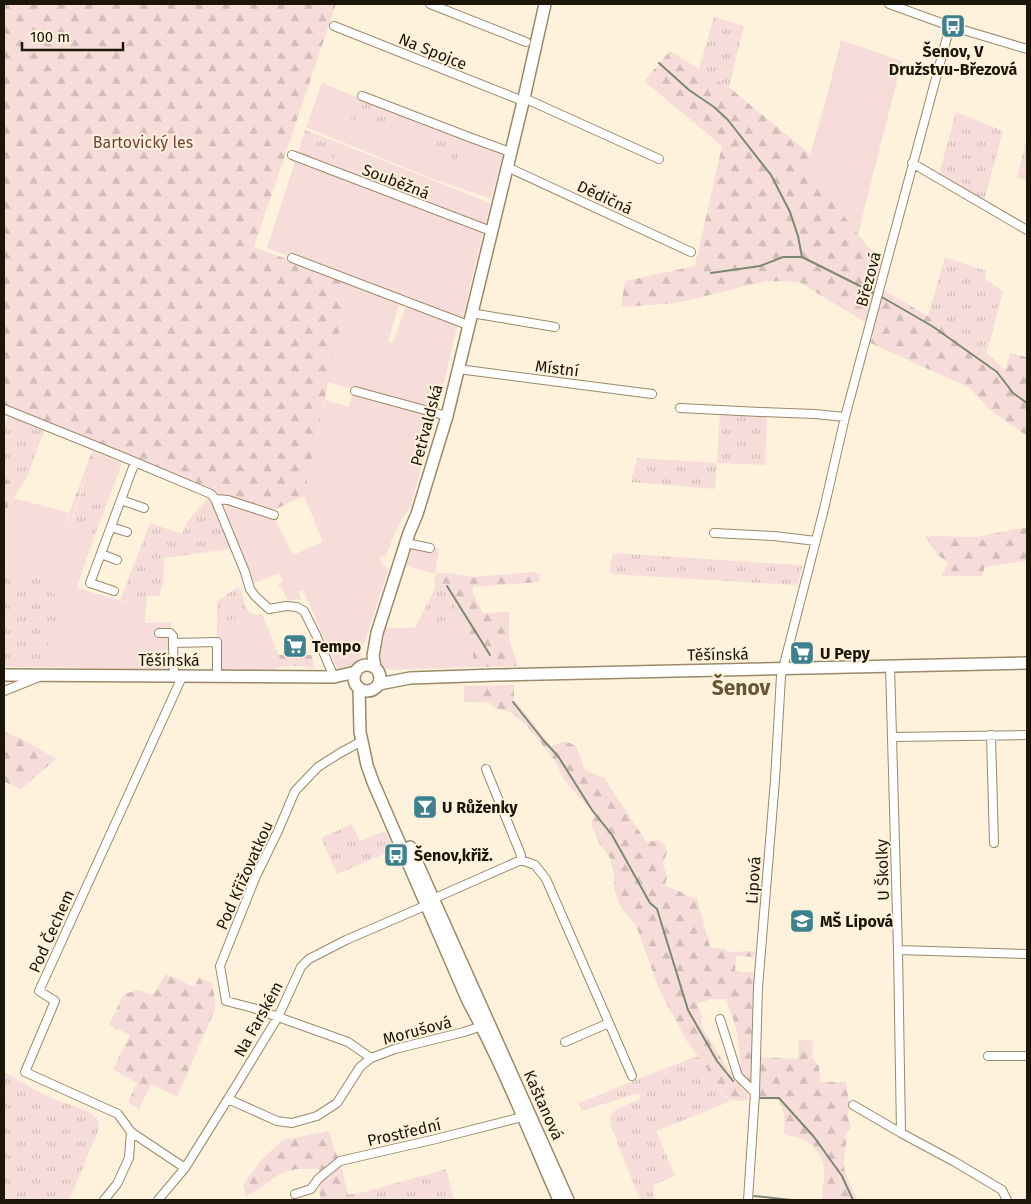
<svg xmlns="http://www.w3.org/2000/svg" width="1031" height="1204" font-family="'Fira Sans',sans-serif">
	<defs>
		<pattern id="grass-tufts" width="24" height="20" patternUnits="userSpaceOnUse" patternTransform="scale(1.25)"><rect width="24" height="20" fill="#f6ddd9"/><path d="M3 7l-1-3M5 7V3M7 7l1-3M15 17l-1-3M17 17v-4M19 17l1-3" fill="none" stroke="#d2bdb9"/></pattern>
		<pattern id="forest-firs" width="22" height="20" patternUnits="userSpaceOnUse" patternTransform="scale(1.25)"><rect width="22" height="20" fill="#f6ddd9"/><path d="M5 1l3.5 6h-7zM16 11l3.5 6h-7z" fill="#d2bdb9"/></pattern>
	</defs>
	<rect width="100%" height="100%" fill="#fef2dd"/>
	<path fill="url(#grass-tufts)" d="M714 17 744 26 729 87 699 69Z
		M359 98 394 111 384 134 350 119Z
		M956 112 1003 131 984 201 939 174Z
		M305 130 341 144 332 167 298 153Z
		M440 130 463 138 456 162 431 152Z
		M1026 140 1027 141V181L1017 178Z
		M945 257 986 271 985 279 1003 291 987 352 928 316Z
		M10 412 46 426 27 477 22 485 4 479V427Z
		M720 412 767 415 765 465 717 463 715 489 631 482 637 458 717 463Z
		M82 491 108 501 94 537 69 527Z
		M208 497 212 500 231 549 164 558 163 584 159 596H147L146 608 120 600 150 523 182 534 186 524Z
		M613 553 800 565 802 566 798 585H794L627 575 612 574 609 572Z
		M4 567 42 579 39 587 66 598 40 667H4Z
		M435 574 445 588 467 626 415 628 435 588Z
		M238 587C245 594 242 607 251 613L248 614 244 619 217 621V601Z
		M352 824 360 841 385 831 394 850 337 874 321 838Z
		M698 1056C709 1065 711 1079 718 1090 721 1095 726 1098 731 1101L656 1131 675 1176 653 1185 654 1200H640L612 1129C612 1126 610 1121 610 1117 610 1110 634 1102 640 1099V1095L638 1093 582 1111 579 1103 653 1073Z
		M4 1072C21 1082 38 1092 56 1100 69 1105 82 1107 93 1115 98 1119 99 1123 99 1129L69 1200H4Z
		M446 1169 454 1200H366L364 1192Z"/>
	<path fill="url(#forest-firs)" d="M4 4H336L254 247 341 279 344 309 304 496 276 509H263L215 499 4 409Z
		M670 51 731 89 810 154 814 172 822 187 858 234 867 246 885 263 868 324 799 282 766 281 677 303 621 307 625 281 695 266 722 146 644 81Z
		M882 289 983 349 1005 370 1010 353 1027 357V436L989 409 970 388 866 341Z
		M92 451 97 453 89 472 87 473 69 526 65 525Z
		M4 479 22 485 6 510 4 516Z
		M1027 527V561L985 567 982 576H941L948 563 937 554 925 536 976 537Z
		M533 572 540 574 539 582 473 587V594L483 613 509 612V639L518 666 475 667 467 626 445 588 435 574 447 573 473 577Z
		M278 655H312L314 669 302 666H283Z
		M514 685V699L551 746 565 741 576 746 585 770 604 778 637 828 647 842 658 840 665 845 667 852 663 863 667 877 665 885C672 889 674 889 681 892 688 895 688 898 697 898L710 947 726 949 727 952 755 951 754 957 736 956 735 971 755 973 752 1033V1086L744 1078 741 1073 739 1045 736 1028 726 999H711L697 1004 702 1017 701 1026 728 1069 750 1099C719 1108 714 1080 702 1059L698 1056 686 1040 659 989 636 925 622 909 614 890V875L610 858 599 843 591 824 595 813 576 794 563 778 555 761 541 743 526 725 512 713 495 708 488 702H464V686Z
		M4 732 22 739 56 759 21 789 5 782 4 784Z
		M166 974 194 987 199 978 212 983 216 1007 177 1097 151 1084 139 1109 128 1102 137 1083 113 1069 130 1035 109 1025 124 994 138 990 153 995Z
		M799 1039 813 1041 812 1058 819 1066 820 1079 822 1082H846L849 1103 848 1117 851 1128 845 1135C848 1145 843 1156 844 1167 845 1177 854 1190 857 1200H822C822 1190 825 1178 824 1168 823 1157 813 1144 803 1139 797 1136 790 1137 784 1134 785 1119 785 1113 778 1100L767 1099 756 1100 758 1057 798 1059Z
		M329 1131 334 1149 340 1161 348 1195 364 1192 366 1200H320L319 1169H296L280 1174 246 1197 243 1185 262 1159 283 1140Z"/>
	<path fill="#f6ddd9" d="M841 40 902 61 858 234 822 187 814 172 810 154 827 96Z
		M322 83 359 98 351 119 384 134 394 111 440 130 431 152 456 161 463 138 503 153 491 199 428 177 306 127Z
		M341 144 490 203 485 226 332 167Z
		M296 158 483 231 462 320 413 302 325 265 321 264 318 267 267 248Z
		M341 279 400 301 388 342 393 343 405 308 411 306 458 323 437 411 328 382 344 309Z
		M353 393 436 415 410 507 400 522 392 540 386 557 380 556 381 564 389 568 359 659C354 667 345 671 337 668L303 590 298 591 301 600 297 599 288 601 281 587H279L278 584 283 582 279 573 254 583 249 572 226 518 225 509 226 506 229 504 276 520 293 555 323 542 304 496 325 400 349 407Z
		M97 453 122 463 108 501 82 491 87 473 89 472Z
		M14 498 69 513 65 525 94 537 77 588 146 608 145 623 171 622 174 670 40 667 66 598 39 587 42 579 4 567V516L6 510Z
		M415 542 426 546 439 548 435 574 406 566Z
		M251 613 255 615 262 614 283 666 273 670 217 671V621L244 619 248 614Z
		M467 626 475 667 394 670 384 668 380 665 384 634 386 628Z"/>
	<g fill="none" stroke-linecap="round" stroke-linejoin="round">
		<path stroke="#7d8870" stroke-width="2" d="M659 63 689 90 714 107 728 120 771 175 790 212 798 236 802 257 876 294
			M711 273 760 266 783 257H802
			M880 296 932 326 997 372 1013 393 1027 403
			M447 586 490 655
			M513 702 544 741 558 756 592 810 612 835 650 903 657 909 688 1010 717 1061 733 1081
			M760 1098H779L814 1137 842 1176 853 1200
			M754 1196 791 1200"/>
		<defs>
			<path id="minor" d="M430 4 526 42
				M889 4 950 26 1027 49
				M334 26 523 101
				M362 96 469 137 510 152
				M524 98 659 159
				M292 155 491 231
				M912 163 1027 230
				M507 167 691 252
				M292 258 468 325
				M471 313 555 327
				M458 369 652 394
				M355 391 447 416
				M680 408 760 412 815 414 845 417
				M4 409 123 457 211 494 215 499 245 572 250 589 255 596 269 609 286 606 297 607 304 611 316 635 334 677
				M215 499 228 500 274 515
				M121 500 144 508
				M111 527 127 532
				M714 533 774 536 816 541
				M406 543 430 548
				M101 554 117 560
				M114 591 90 583 135 462
				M159 633H170L173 636V643
				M890 666 898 950 901 1133 955 1162 1002 1190 1007 1200
				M174 677 173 643 217 642V677
				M182 677 39 991 55 1001 25 1072 118 1114 131 1132 185 1168
				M4 691 39 677
				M991 735 994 843
				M892 737 1027 735
				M362 741 340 753 318 767 295 791 278 831 256 876 220 966 226 1001 253 1008 348 1042 371 1058 395 1049 464 1032 485 1025
				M521 860 535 865 546 879 609 1023
				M898 950 1027 954
				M720 1019 738 1076 755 1093
				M565 1042 609 1023 632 1076
				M988 1056H1027
				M228 1099 277 1121 292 1123 317 1116 337 1103 360 1067 371 1058
				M853 1105 901 1133
				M295 1194 311 1189 318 1179 340 1161 436 1139 526 1116
				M104 1200 117 1184 129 1158 131 1132
				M158 1200 185 1168 236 1086 278 1017 301 967 309 959 346 940 427 905 433 899 521 860V855L486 769
				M748 1200 755 1093 758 987 775 780 781 676 824 509 845 417 950 26"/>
			<path id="secondary" d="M354 678a13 13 0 1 1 26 0a13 13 0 1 1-26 0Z
				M375 667 373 656 377 633 409 533 417 514 447 416 524 98 545 4
				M4 675 334 677 356 672
				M379 684 410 678 496 675 1027 663
				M359 688 360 732 367 765 373 782 468 1001C503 1065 530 1134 559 1200
				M410 847 568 1200"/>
		</defs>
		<use href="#minor" stroke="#9b8969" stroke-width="10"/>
		<use href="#secondary" stroke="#9b8969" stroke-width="14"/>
		<use href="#minor" stroke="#fff" stroke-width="8"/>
		<use href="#secondary" stroke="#fff" stroke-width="11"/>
	</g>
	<defs>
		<symbol id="bus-square" viewBox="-11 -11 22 22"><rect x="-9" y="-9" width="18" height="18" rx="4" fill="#3d818f" stroke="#fef2dd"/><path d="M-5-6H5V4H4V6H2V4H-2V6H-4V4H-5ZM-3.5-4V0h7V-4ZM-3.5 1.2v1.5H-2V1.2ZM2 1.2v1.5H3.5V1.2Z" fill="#fff"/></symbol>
		<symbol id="supermarket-square" viewBox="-11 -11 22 22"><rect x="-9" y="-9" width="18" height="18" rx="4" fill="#3d818f" stroke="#fef2dd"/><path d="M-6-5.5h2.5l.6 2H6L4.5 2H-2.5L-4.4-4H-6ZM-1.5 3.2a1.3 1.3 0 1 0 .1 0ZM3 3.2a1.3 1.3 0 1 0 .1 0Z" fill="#fff"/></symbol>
		<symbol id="bar-square" viewBox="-11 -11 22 22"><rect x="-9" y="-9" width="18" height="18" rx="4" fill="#3d818f" stroke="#fef2dd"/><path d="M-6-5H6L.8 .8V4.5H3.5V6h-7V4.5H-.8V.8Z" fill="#fff"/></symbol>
		<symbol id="school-square" viewBox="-11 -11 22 22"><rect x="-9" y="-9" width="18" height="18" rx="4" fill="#3d818f" stroke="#fef2dd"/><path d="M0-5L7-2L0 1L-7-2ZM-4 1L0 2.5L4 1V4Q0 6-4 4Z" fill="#fff"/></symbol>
	</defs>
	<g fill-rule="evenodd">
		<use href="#bus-square" x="939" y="12" width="28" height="28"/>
		<use href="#supermarket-square" x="281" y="632" width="28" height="28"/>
		<use href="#supermarket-square" x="788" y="639" width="28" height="28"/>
		<use href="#bar-square" x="411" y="793" width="28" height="28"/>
		<use href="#bus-square" x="382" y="841" width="28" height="28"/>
		<use href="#school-square" x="788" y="907" width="28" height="28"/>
	</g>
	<g text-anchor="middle" stroke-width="4" stroke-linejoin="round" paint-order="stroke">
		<g font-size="16" fill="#1c1609" stroke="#fef2dd">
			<text transform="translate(433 51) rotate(22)" y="6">Na Spojce</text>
			<text transform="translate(396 181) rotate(21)" y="6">Souběžná</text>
			<text transform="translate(605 197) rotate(25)" y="6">Dědičná</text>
			<text transform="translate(868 279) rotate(-75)" y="6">Březová</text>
			<text transform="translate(557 368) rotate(7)" y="6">Místní</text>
			<text transform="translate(426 425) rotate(-75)" y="6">Petřvaldská</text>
			<text transform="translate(718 654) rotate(-1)" y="6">Těšínská</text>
			<text x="169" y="666">Těšínská</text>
			<text transform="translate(882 870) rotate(-92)" y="6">U Školky</text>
			<text transform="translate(244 875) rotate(-66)" y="6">Pod Křižovatkou</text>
			<text transform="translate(753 880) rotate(-86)" y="6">Lipová</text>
			<text transform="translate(51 931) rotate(-66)" y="6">Pod Čechem</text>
			<text transform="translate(258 1019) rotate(-61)" y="6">Na Farském</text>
			<text transform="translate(417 1030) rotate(-15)" y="6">Morušová</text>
			<text transform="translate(544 1105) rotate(66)" y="6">Kaštanová</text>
			<text transform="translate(404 1132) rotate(-13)" y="6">Prostřední</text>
		</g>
		<g font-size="16" font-weight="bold" fill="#1c1609" stroke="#fef2dd" text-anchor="start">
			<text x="953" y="57" text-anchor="middle">Šenov, V<tspan x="953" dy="18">Družstvu-Březová</tspan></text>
			<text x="312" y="652">Tempo</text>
			<text x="820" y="659">U Pepy</text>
			<text x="442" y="813">U Růženky</text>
			<text x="414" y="861">Šenov,křiž.</text>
			<text x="820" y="927">MŠ Lipová</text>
		</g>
		<g font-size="16" fill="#77423b" stroke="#fef2dd">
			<text x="143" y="148">Bartovický les</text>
		</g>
		<g font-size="21" font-weight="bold" fill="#665537" stroke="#fef2dd">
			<text x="741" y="695">Šenov</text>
		</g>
	</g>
	<rect width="1031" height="1204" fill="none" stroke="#1c1609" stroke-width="10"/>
	<path d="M22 42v8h101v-8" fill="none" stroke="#1c1609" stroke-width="2.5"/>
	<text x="30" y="42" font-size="15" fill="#1c1609" stroke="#fef2dd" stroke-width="4" paint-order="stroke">100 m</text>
</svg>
